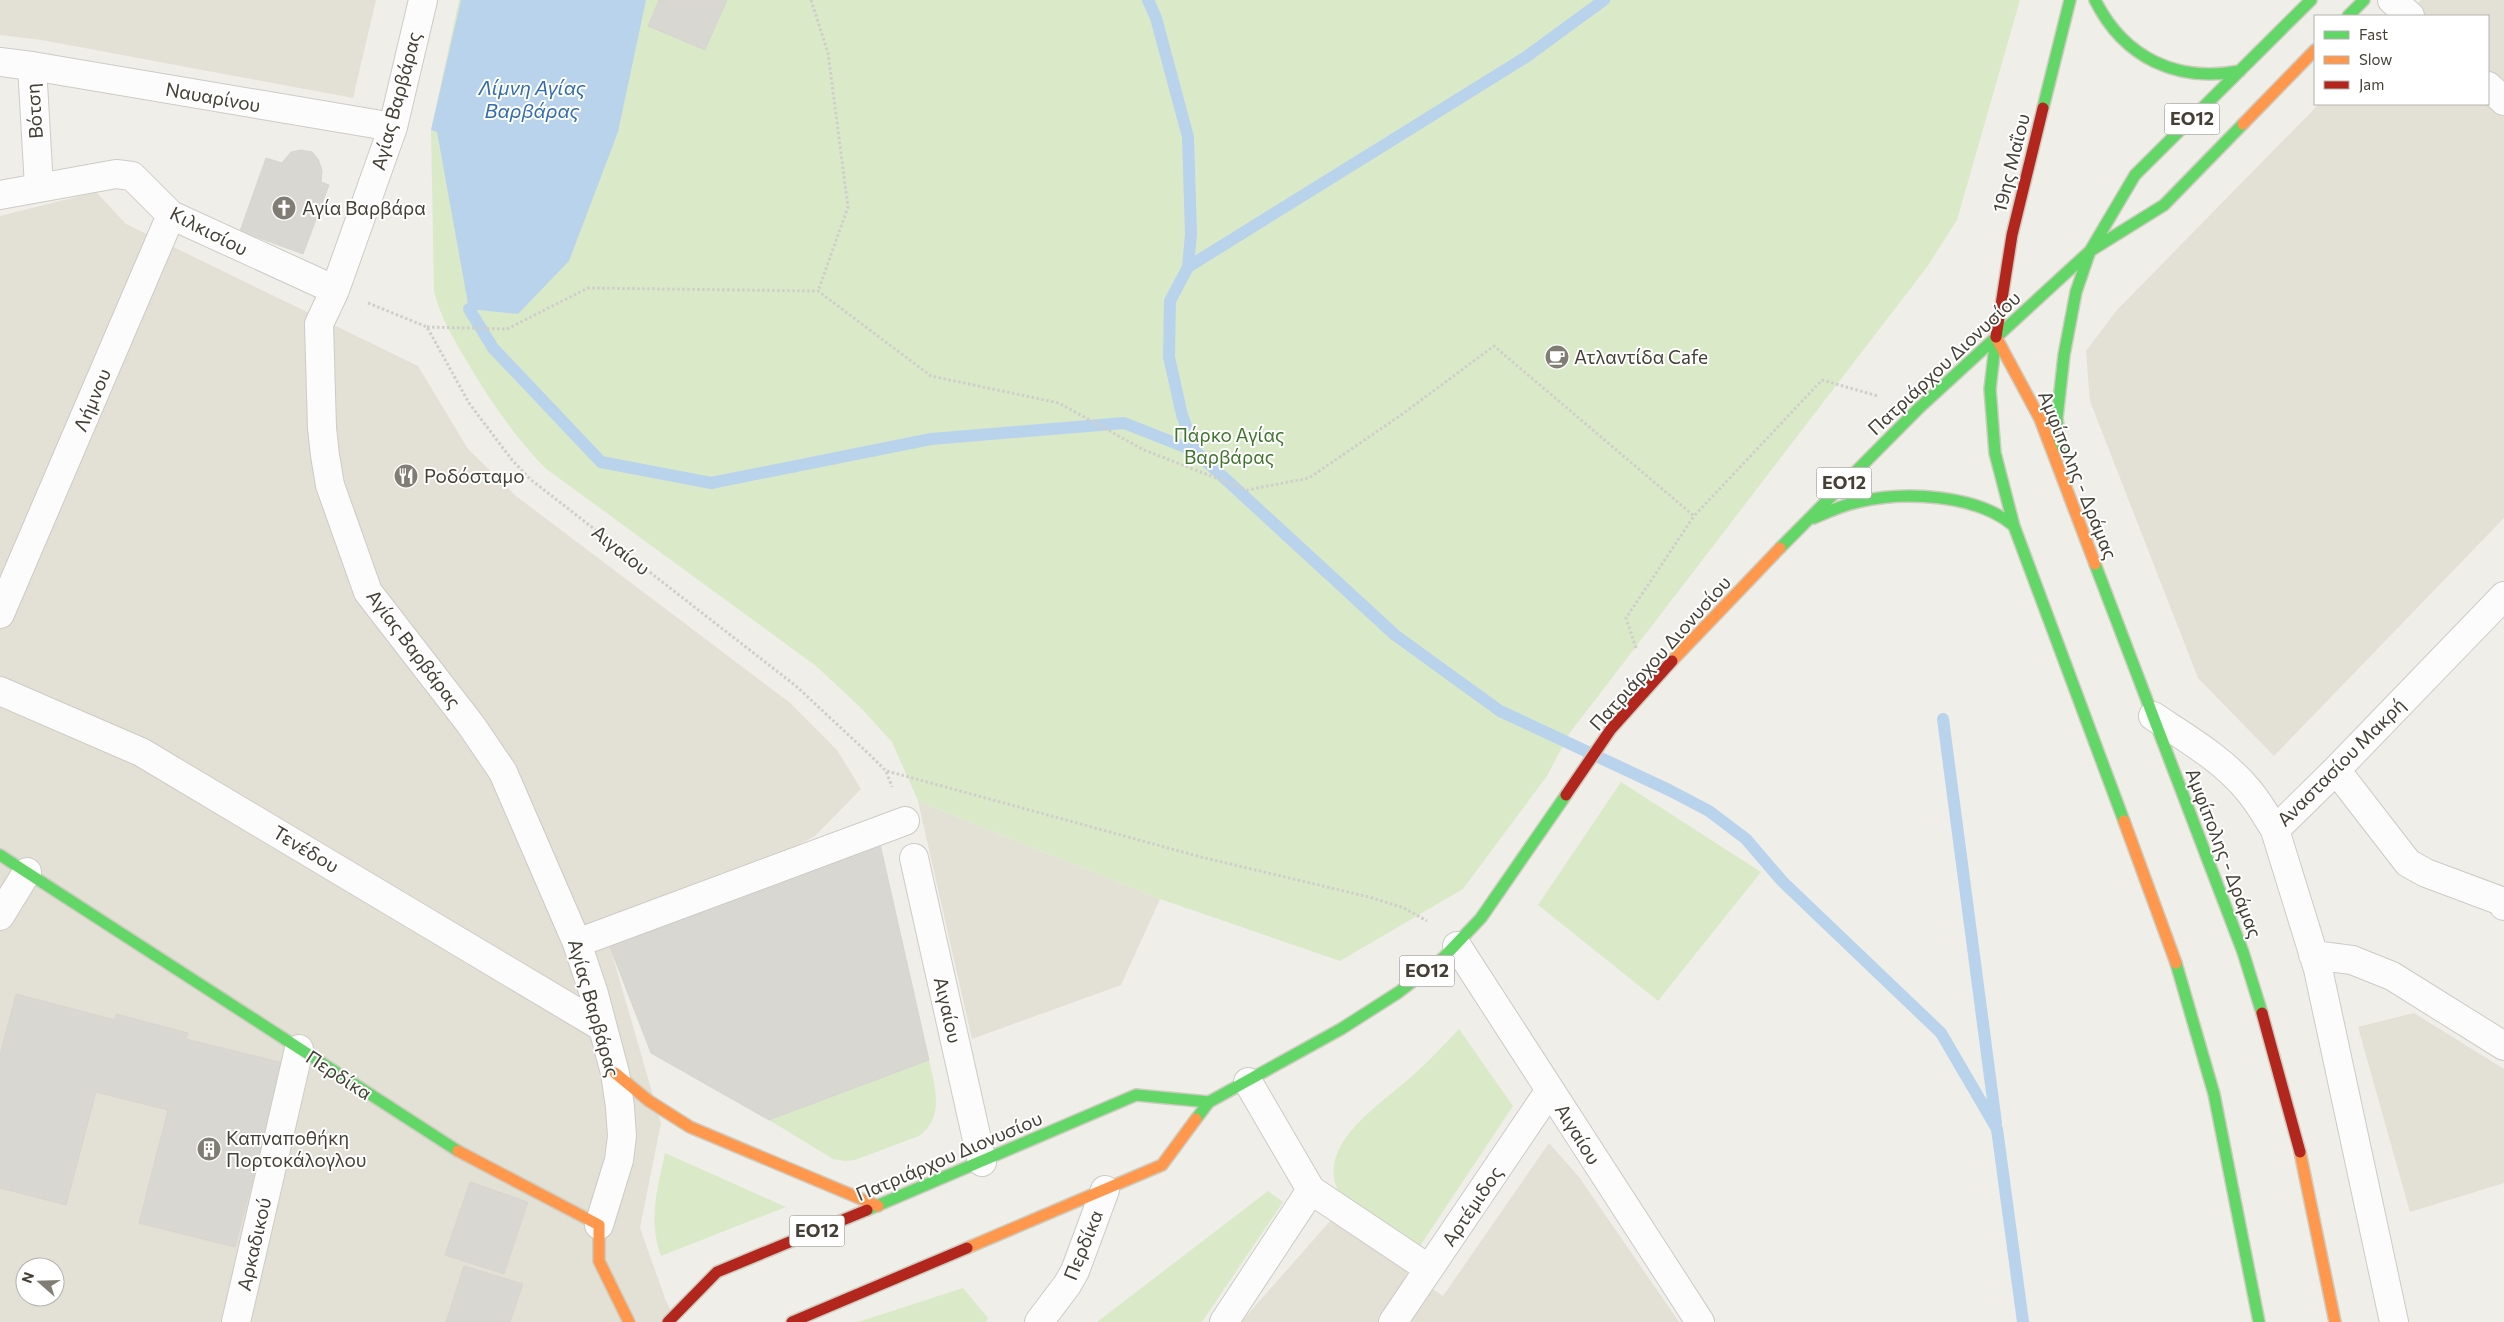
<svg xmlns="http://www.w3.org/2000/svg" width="2504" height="1322" font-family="Commissioner,sans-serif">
	<rect width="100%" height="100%" fill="#efeee8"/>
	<path fill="#e3e0d5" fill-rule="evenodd" d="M0 0H376L353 98 42 40 0 35Z
		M2421 0H2504V518L2274 756 2198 678 2090 401 2086 351 2117 310 2319 104H2488V16H2405Z
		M96 192 126 224 418 366 468 449 516 496 789 702 837 750 861 789 815 836 610 947 661 1123 640 1228 666 1301 677 1322H0V216ZM25 1267H55V1297H25Z
		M918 801 1160 899 1121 985 972 1039Z
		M2414 1013 2504 1069V1183L2410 1212 2358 1027Z
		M1549 1143 1579 1177 1679 1322H1241L1331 1220 1443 1296Z"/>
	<path fill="#daeac9" d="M459 0H2020L1957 220 1927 267 1569 734 1547 776 1463 889 1340 961 1160 899 918 801 892 742 860 707 816 666 545 468C514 436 489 399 466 360 453 337 440 317 434 291L431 130Z
		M1621 782 1761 872 1658 1001 1538 905Z
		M1459 1029 1513 1106 1418 1249 1342 1198C1310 1148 1377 1107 1410 1078 1427 1063 1443 1046 1459 1029Z
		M929 1060C935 1087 945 1117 919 1136L855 1160 845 1161 833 1159 769 1120Z
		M665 1153 786 1207 661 1256C648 1220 657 1190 665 1153Z
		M1268 1191 1283 1202 1202 1322H1097Z
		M963 1288 988 1318 986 1322H858Z"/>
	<path fill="#b9d3ec" d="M461 0H646L618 132 569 261 518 314 469 309 437 132 431 130Z"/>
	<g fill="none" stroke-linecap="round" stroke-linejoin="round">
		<path stroke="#b9d3ec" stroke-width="12" d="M1148 0 1156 18 1188 137 1191 234 1188 267
			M469 309 493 348 601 462 711 483 931 439 1124 423 1195 451 1395 635 1500 711 1669 790 1709 811 1746 839 1782 881 1941 1033 1997 1129 2023 1322
			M1195 451 1182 415 1169 357 1170 301 1188 267 1526 57 1604 0
			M1943 719 1996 1123"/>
	</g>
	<path fill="#d8d7d1" stroke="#d7d5ce" d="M659 0H727L705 50 648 26Z
		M301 150 312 152 318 159 322 170 321 182 329 185 303 254 240 231 266 158 282 163 291 152Z
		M880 844 929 1060 769 1120 651 1053 610 947Z
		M16 994 115 1020 116 1014 188 1033 186 1039 283 1063 235 1247 139 1223 168 1110 96 1092 66 1205 0 1188V1055Z
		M470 1182 528 1202 504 1274 445 1255Z
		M464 1266 523 1284 510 1322H446Z"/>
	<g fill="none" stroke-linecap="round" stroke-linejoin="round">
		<defs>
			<path id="street" d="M423 0 393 127 335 290 319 324 322 428 325 455 330 485 368 592 471 725 503 772 577 943 594 994 615 1073 620 1107 622 1136 619 1160 599 1225
				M2392 0 2410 16
				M0 62 32 66 39 187
				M32 66 393 127
				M2488 86 2504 101
				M0 195 116 174 132 176 171 215 335 290
				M0 614 171 215
				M0 691 141 752 602 1027
				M2153 716C2186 738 2224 760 2249 791 2259 803 2267 817 2275 830L2336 770 2504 596
				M2336 770 2408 863 2426 873 2501 901 2504 906
				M2275 830 2318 969 2394 1322
				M914 858 982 1162
				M0 916 27 872
				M577 943 905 821
				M1457 946 1700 1322
				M2313 955 2352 960 2392 976 2504 1046
				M1311 1190 1429 1269
				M236 1322 299 1049
				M1039 1322 1067 1285 1075 1271 1105 1190
				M1224 1322 1311 1190 1248 1082
				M1393 1322 1550 1090"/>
			<path id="fast" d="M2095 0C2124 58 2177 83 2240 71
				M2348 16 2364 0
				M2043 108 2070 0
				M1996 337 1990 389 1995 453 2014 526 2124 821
				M2060 447 2057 418 2064 355 2076 292 2090 251 2135 175 2311 0
				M1814 518C1828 512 1842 505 1858 502 1904 491 1977 494 2014 526
				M1780 548 1919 408 2090 251 2164 205 2243 124
				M2095 564 2243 952 2262 1013
				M0 855 458 1151
				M2176 963 2214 1094 2259 1322
				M1196 1119 1209 1102 1341 1029 1399 992 1443 958 1481 918 1566 795
				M867 1210 1136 1095 1209 1102"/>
			<path id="slow" d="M2243 124 2315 50
				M1996 337 2040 419 2095 564
				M1672 661 1780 548
				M2124 821 2176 963
				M615 1073 649 1101 690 1127 878 1206
				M458 1151 599 1225V1261L629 1322
				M2300 1152 2335 1322
				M967 1248 1162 1165 1196 1119"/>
			<path id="jam" d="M1996 337 2012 235 2043 108
				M1566 795 1611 729 1672 661
				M2262 1013 2300 1152
				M668 1322 717 1272 867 1210
				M792 1322 967 1248"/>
		</defs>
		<use href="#street" stroke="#cdcbc6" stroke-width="30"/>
		<use href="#fast" stroke="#cecbbf" stroke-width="14"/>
		<use href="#slow" stroke="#cecbbf" stroke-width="14"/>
		<use href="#jam" stroke="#cecbbf" stroke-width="14"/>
		<path stroke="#d0ceca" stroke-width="3" stroke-dasharray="2.5 2.5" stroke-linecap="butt" d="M811 0 828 53 848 207 818 291
			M368 303 427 327 469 403 512 460 530 479 796 686 870 755 886 771 892 787
			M427 327 507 329 588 288 818 291 931 376 1059 403 1144 450 1247 490 1309 478 1401 415 1494 346 1694 516 1822 380 1878 396
			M1636 648 1626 618 1694 516
			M887 771 1201 857 1369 897 1404 908 1427 921"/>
		<use href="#street" stroke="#fdfcfc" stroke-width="28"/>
		<use href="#fast" stroke="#63d668" stroke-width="11"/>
		<use href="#slow" stroke="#ff974d" stroke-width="11"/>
		<use href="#jam" stroke="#b3261e" stroke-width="11"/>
	</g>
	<defs>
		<symbol id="church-disc" viewBox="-11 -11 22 22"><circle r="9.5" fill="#807d74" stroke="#fff"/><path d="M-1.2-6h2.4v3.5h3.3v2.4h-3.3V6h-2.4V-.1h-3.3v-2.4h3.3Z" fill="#fff"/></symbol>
		<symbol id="cafe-disc" viewBox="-11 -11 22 22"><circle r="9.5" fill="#807d74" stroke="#fff"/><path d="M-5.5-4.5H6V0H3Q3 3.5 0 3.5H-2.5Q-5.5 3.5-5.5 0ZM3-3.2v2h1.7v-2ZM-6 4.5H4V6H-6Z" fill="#fff"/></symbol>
		<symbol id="restaurant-disc" viewBox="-11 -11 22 22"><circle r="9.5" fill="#807d74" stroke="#fff"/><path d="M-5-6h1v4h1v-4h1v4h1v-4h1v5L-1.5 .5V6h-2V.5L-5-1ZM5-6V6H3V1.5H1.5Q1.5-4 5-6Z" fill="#fff"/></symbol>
		<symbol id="building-disc" viewBox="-11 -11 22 22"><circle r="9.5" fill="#807d74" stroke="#fff"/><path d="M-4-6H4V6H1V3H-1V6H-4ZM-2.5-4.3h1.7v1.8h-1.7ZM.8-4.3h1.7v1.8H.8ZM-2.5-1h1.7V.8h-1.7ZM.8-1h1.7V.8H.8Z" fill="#fff"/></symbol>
	</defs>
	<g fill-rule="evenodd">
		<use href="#church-disc" x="270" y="194" width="28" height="28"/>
		<use href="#cafe-disc" x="1543" y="343" width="28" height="28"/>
		<use href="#restaurant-disc" x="392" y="462" width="28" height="28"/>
		<use href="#building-disc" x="195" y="1135" width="28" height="28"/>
	</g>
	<g text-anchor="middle" stroke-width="4" stroke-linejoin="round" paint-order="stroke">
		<g fill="#fff" stroke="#7c7972" stroke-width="1">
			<rect x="2164.5" y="103.5" width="55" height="31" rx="4"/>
			<rect x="1816.5" y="467.5" width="55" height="31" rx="4"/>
			<rect x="1399.5" y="955.5" width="55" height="31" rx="4"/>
			<rect x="789.5" y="1215.5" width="55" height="31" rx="4"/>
		</g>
		<g font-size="18" font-weight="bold" fill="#444035">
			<text x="2192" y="125">ΕΟ12</text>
			<text x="1844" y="489">ΕΟ12</text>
			<text x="1427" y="977">ΕΟ12</text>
			<text x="817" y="1237">ΕΟ12</text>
		</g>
		<g font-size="19" fill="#444035" stroke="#fff">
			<text transform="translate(213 97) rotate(10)" y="7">Ναυαρίνου</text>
			<text transform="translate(396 101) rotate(-75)" y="7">Αγίας Βαρβάρας</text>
			<text transform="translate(34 111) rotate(-94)" y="7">Βότση</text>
			<text transform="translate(2011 163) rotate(-76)" y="7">19ης Μαΐου</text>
			<text transform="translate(209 231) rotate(27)" y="7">Κιλκισίου</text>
			<text transform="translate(1944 363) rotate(-43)" y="7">Πατριάρχου Διονυσίου</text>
			<text transform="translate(92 400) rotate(-67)" y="7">Λήμνου</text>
			<text transform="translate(2078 475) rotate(68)" y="7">Αμφίπολης - Δράμας</text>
			<text transform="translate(621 550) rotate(38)" y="7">Αιγαίου</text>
			<text transform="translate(414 649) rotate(53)" y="7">Αγίας Βαρβάρας</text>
			<text transform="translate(1660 653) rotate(-48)" y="7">Πατριάρχου Διονυσίου</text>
			<text transform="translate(2341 762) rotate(-45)" y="7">Αναστασίου Μακρή</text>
			<text transform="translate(306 849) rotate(31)" y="7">Τενέδου</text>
			<text transform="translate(2224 853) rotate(69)" y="7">Αμφίπολης - Δράμας</text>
			<text transform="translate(594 1008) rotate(74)" y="7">Αγίας Βαρβάρας</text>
			<text transform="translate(948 1010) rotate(77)" y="7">Αιγαίου</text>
			<text transform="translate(339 1075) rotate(33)" y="7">Περδίκα</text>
			<text transform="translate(1578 1134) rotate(58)" y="7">Αιγαίου</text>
			<text transform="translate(949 1156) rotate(-23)" y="7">Πατριάρχου Διονυσίου</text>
			<text transform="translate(1472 1206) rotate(-56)" y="7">Αρτέμιδος</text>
			<text transform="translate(254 1244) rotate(-77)" y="7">Αρκαδικού</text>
			<text transform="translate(1083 1245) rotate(-68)" y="7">Περδίκα</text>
		</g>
		<g font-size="19" fill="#444035" stroke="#fff" text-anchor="start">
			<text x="302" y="215">Αγία Βαρβάρα</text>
			<text x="1574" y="364">Ατλαντίδα Cafe</text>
			<text x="424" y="483">Ροδόσταμο</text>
			<text x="226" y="1145">Καπναποθήκη<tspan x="226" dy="22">Πορτοκάλογλου</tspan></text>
		</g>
		<g font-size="19" fill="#3f742a" stroke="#fff">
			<text x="1229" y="442">Πάρκο Αγίας<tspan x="1229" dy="22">Βαρβάρας</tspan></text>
		</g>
		<g font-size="20" font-style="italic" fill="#316dad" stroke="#fff">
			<text x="532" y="95">Λίμνη Αγίας<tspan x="532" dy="23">Βαρβάρας</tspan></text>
		</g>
	</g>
	<rect x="2314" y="15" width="175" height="90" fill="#ffffff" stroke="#b4b3ae"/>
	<rect x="2324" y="31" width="25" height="8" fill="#63d668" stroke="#b4b3ae"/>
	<text x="2359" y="40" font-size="15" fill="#444035">Fast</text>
	<rect x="2324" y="56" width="25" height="8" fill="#ff974d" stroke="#b4b3ae"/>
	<text x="2359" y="65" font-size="15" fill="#444035">Slow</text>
	<rect x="2324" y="81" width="25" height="8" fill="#b3261e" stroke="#b4b3ae"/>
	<text x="2359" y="90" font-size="15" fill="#444035">Jam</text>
	<g transform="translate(40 1282) rotate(290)"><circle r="24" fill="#ffffff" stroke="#b4b3ae"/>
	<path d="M0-4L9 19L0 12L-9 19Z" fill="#807d74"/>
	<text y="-8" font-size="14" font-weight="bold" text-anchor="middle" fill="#444035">N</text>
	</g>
</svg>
